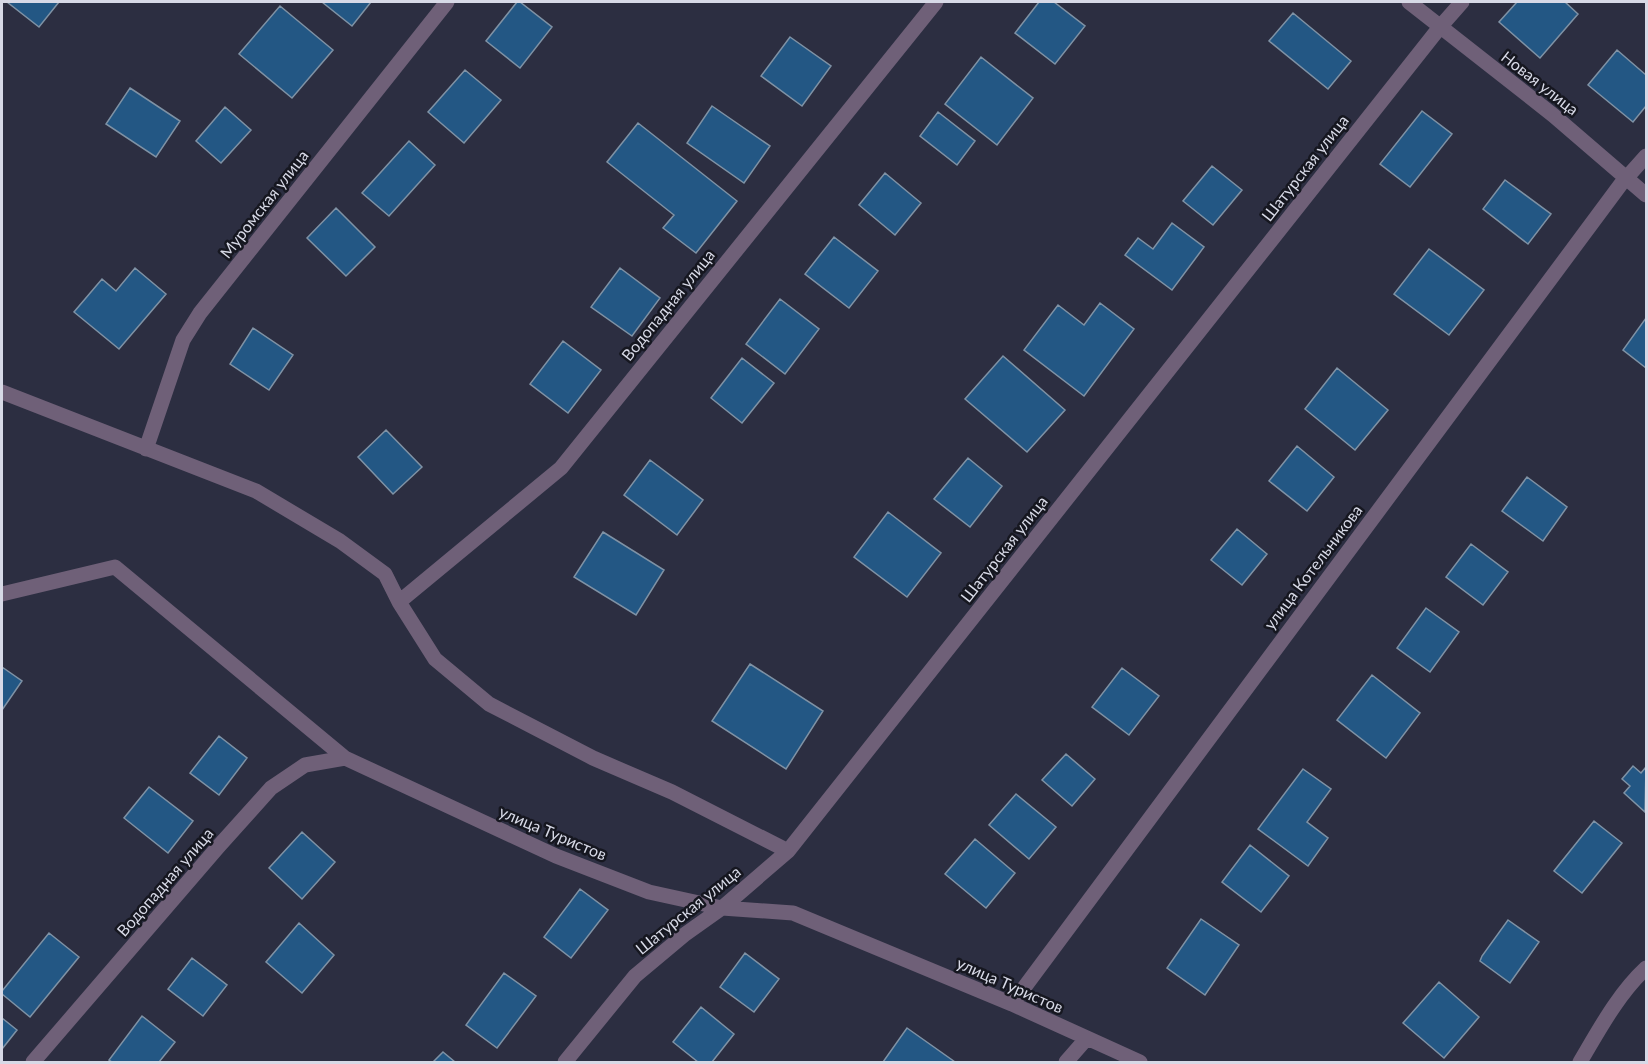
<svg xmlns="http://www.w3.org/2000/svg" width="1648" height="1064" font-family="Lato,sans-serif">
	<rect width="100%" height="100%" fill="#2c2e41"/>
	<path fill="#235784" stroke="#7f92a5" stroke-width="1.5" d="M7 2H59L39 27Z
		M322 2H371L352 26Z
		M517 2H520L552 27 520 68 486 41Z
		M1039 2H1054L1085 26 1055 64 1015 33Z
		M1517 2H1565L1578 14 1540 58 1499 22Z
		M280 6 333 50 292 98 239 54Z
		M1293 13 1351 61 1328 89 1269 41Z
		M790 37 831 66 802 106 761 76Z
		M1617 50 1646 75V106L1633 122 1588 85Z
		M981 57 1033 98 997 145 945 104Z
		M465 70 501 100 464 143 428 112Z
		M130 88 180 121 156 157 106 124Z
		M712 106 770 146 744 183 687 143Z
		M225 107 251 130 221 163 196 141Z
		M1422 111 1452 134 1410 187 1380 164Z
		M938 112 975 141 957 165 920 136Z
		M638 123 737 201 696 253 663 228 674 215 607 162Z
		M409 141 435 165 389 216 362 193Z
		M1212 166 1242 190 1213 225 1183 201Z
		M885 173 921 203 895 235 859 205Z
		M1505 180 1551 214 1528 244 1483 209Z
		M336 208 375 247 346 276 307 238Z
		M1172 223 1204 247 1172 290 1125 255 1138 238 1153 249Z
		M834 237 878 271 849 308 805 274Z
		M1429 249 1484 290 1449 335 1394 294Z
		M135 268 166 294 119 349 74 312 102 279 116 291Z
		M620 268 660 298 632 336 591 307Z
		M780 299 819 329 785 374 746 344Z
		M1100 303 1134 329 1084 396 1024 350 1058 305 1084 325Z
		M1646 318V368L1623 350Z
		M253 328 293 355 269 390 230 364Z
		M563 341 601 370 568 413 530 384Z
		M1003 356 1065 410 1027 452 965 399Z
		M742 358 774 383 742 423 711 398Z
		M1337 368 1388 410 1355 450 1305 409Z
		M386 430 422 467 393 494 358 457Z
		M1297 446 1334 477 1307 511 1269 481Z
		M968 458 1002 486 970 527 934 499Z
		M650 460 703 500 677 535 624 495Z
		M1527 477 1567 507 1543 541 1502 511Z
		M888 512 941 553 907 597 854 557Z
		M1237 529 1267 554 1242 585 1211 560Z
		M603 532 664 570 636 615 574 577Z
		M1471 544 1508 572 1483 605 1446 577Z
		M1426 608 1459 632 1430 672 1397 648Z
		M750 664 823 711 786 769 712 721Z
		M2 667 22 681 2 710Z
		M1122 668 1159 696 1129 735 1092 707Z
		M1372 675 1420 713 1386 758 1337 720Z
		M219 736 247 758 219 795 190 773Z
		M1066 754 1095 779 1072 806 1042 780Z
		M1633 766 1641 773 1646 767 1645 812 1624 793 1630 786 1622 779Z
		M1303 769 1331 789 1307 822 1328 838 1308 866 1258 829Z
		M149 787 193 821 168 853 124 818Z
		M1016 794 1056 827 1029 859 989 825Z
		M1594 821 1622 843 1582 893 1554 871Z
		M302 832 335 862 302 899 269 868Z
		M975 839 1015 873 986 908 945 874Z
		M1250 845 1289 876 1261 912 1222 882Z
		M580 889 608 910 571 958 544 937Z
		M1201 919 1239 945 1205 995 1167 968Z
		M1508 920 1539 942 1510 983 1480 961 1482 956Z
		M299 923 334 955 302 993 266 962Z
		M49 933 79 957 30 1017 2 994V991Z
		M745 953 779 979 754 1012 720 987Z
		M192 958 227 985 203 1016 168 989Z
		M504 973 536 996 497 1048 466 1025Z
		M1439 982 1479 1017 1444 1058 1403 1023Z
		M701 1007 734 1034 712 1062H698L673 1042Z
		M142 1016 175 1042 159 1062H112L109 1060Z
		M2 1018 17 1030 2 1049Z
		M907 1028 955 1062H883Z
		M443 1052 455 1062H433Z"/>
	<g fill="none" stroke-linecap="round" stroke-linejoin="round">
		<path stroke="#6f6078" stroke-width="15" d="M1409 2 1553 115 1646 195
			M2 392 256 491 340 541 385 574 399 602 435 659 489 704 593 758 672 792 788 851
			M146 449 183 340 200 313 447 2
			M2 594 115 567 345 758 556 856 649 892 722 908 793 913 1012 1004 1140 1062
			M399 602 561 468 936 2
			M1012 1004 1621 184 1646 156
			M33 1062 218 847 271 788 305 765 345 758
			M565 1062 635 976 684 935 722 908 788 851 1440 27 1462 2
			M1066 1062 1087 1038
			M1580 1062C1599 1030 1618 994 1646 968"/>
	</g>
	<g text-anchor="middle" stroke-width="5" stroke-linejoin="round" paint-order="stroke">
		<g font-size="16" fill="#d7d9e6" stroke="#161720">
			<text transform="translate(1540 83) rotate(38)" y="6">Новая улица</text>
			<text transform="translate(1305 168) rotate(-52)" y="6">Шатурская улица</text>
			<text transform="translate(264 204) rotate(-52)" y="6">Муромская улица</text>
			<text transform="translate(668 305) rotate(-51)" y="6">Водопадная улица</text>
			<text transform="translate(1004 549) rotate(-52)" y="6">Шатурская улица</text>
			<text transform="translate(1313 567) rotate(-53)" y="6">улица Котельникова</text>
			<text transform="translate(553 833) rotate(23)" y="6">улица Туристов</text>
			<text transform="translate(165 882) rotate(-49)" y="6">Водопадная улица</text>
			<text transform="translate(688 910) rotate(-39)" y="6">Шатурская улица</text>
			<text transform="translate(1010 985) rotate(24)" y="6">улица Туристов</text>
		</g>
	</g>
	<rect width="1648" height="1064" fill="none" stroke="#d7d9e6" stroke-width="6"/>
</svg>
